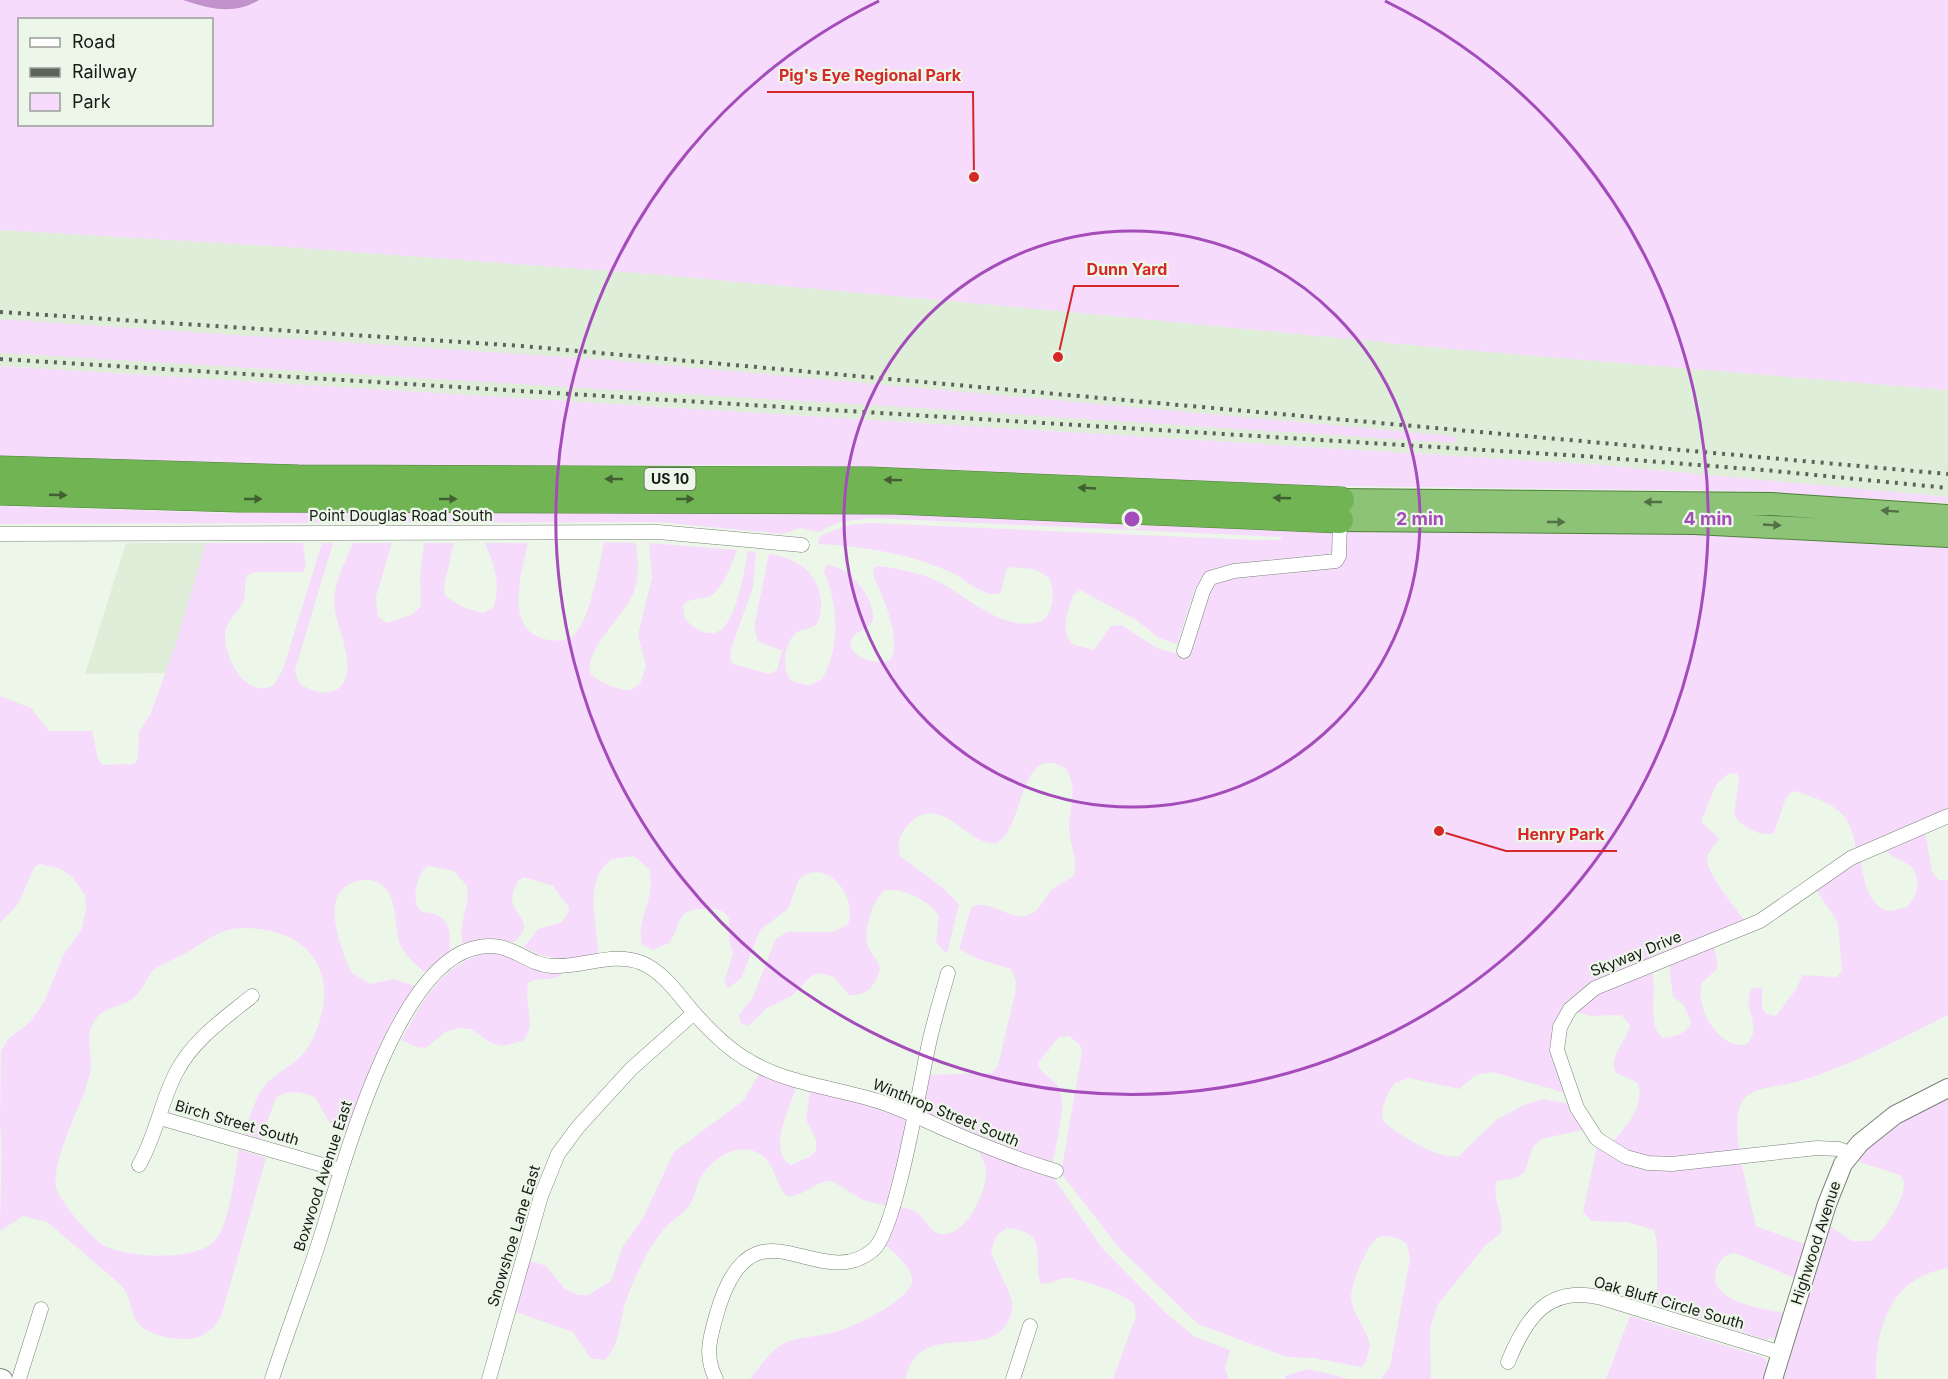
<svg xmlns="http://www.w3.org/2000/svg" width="1948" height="1379" font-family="Inter,sans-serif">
	<rect width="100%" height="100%" fill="#ecf7e9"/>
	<path fill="#dfeed9" d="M0 230 273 246 651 274 1081 313 1453 349 1948 390V497L1602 465 0 366Z
		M126 543H210L170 673 85 674Z"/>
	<path fill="#f6dbfc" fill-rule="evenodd" d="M0 0H1948V390L1453 349 1081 313 651 274 273 246 0 230ZM20 20H212V124H20Z
		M0 319 610 360 1453 436 1457 439 1453 443 918 408 0 353Z
		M0 366 1602 465 1948 497V503L1744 491 1324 486 881 467 739 465 281 466 0 457Z
		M0 506 228 513 881 512 1329 532 1697 535 1948 548V811L1856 851C1851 810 1835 805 1798 792L1793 791 1786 798 1774 833C1762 838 1740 826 1734 815L1739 778 1737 774 1729 773 1716 785 1701 822 1719 838C1716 845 1708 851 1707 858 1705 871 1738 912 1747 923L1588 987 1552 1055 1565 1093 1493 1072 1476 1075 1459 1089 1409 1078 1395 1083C1387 1093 1380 1109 1383 1121 1397 1134 1440 1161 1459 1156L1496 1120 1524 1105 1543 1099 1570 1104 1583 1130 1541 1139 1533 1147 1524 1173 1516 1178 1497 1181C1491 1200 1505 1215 1501 1233L1485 1246 1438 1304 1430 1328 1431 1379H1380L1389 1369 1391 1361 1410 1259 1407 1244C1400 1238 1385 1233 1377 1238 1367 1245 1350 1286 1351 1298 1353 1315 1367 1329 1370 1345L1366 1362 1361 1367 1313 1358 1287 1357 1198 1324 1119 1248 1061 1173 1082 1052 1080 1045 1069 1036 1059 1037 1038 1063C1040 1074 1054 1078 1059 1088 1067 1106 1056 1146 1052 1165L956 1128 921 1111 928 1075 992 1073 998 1065 1015 994 1016 982 1011 969 978 959 959 949 971 908C986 897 1008 919 1025 916 1041 913 1043 897 1054 888 1060 883 1068 881 1074 875 1078 859 1070 845 1069 829 1069 808 1079 789 1066 769 1019 739 1025 828 997 843 967 848 941 789 908 825 900 834 897 845 900 856L943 888 959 904 947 954 936 942 939 916C929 900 903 888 885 890 873 899 864 928 867 943 869 952 878 959 880 968 877 985 866 997 849 995L834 977 818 973 810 977 792 996 767 1008 748 1026 740 1023 739 1015 753 997 775 940 787 932H833L848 924C858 897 827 856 799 879L788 909 760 930 742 977 729 988 724 982 733 954 729 940V918L724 912C717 908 709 908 701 909 674 910 682 927 669 943L653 950 642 945C635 917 657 900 649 869L634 856 612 859C582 880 598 925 598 954 570 960 550 962 524 947L538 929 562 922 570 909 553 886 524 877 518 881C515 887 512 893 512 899 514 917 537 922 514 942L489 938 463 944C457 923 471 906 467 886L454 871 428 866C418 871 410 900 420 910 423 913 429 912 434 914 451 918 450 936 450 950L425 972C415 964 405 956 400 944 394 927 398 900 384 887 377 880 367 879 358 881 317 890 340 948 352 973L370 984 395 979 415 986 381 1046 345 1133 329 1122 315 1097C303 1092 286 1089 276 1098L261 1139 244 1134C250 1117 255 1096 267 1083 283 1068 301 1062 311 1042 343 980 315 929 245 928 220 927 205 942 186 953 175 960 162 962 153 971 145 980 142 993 131 1000 118 1008 105 1006 95 1020 85 1035 90 1044 91 1060 92 1069 88 1079 86 1088 78 1110 49 1168 57 1190 63 1205 91 1238 105 1246 128 1258 199 1262 216 1239 231 1220 234 1174 239 1149L266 1158 222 1314C217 1323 210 1333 199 1337 183 1342 148 1337 138 1323 129 1311 132 1297 121 1285L47 1222 23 1216 0 1231C0 1217 3 1133 0 1128L1 1051 8 1039 30 1022 44 1002 63 956 81 930 86 911 85 895 72 877 61 869 40 864 34 868 18 904 0 923V696L31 708 49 731H92L98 759 102 765 134 764 138 759 139 732 151 713 176 643 206 543H303L306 566 303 572H256L247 575C243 584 247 593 243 602 237 614 226 621 225 634 224 657 246 701 274 685L283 669 322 543H333L295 670 299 683C311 691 324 696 338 689 362 668 333 626 334 600 335 580 346 561 353 543H392L376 597 378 617 387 623 413 614 421 606 420 574 424 543H454L444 586 445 596 465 608 483 613 493 608C502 585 494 564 485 543H528C521 574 503 633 549 640 558 641 569 641 575 634 591 615 599 567 604 542L636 543C638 560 640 577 633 594 624 616 581 653 591 675 604 683 615 690 631 690L640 684 646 666 638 635 652 577 649 543 737 550C732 563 723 590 710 596 700 601 691 596 683 606L685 619C732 666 741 585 748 551L756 552 753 587 732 646 730 659 733 664 769 674 777 670 782 651 758 641 754 628 769 554C798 558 822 574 821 607 820 613 820 620 816 625 811 630 800 628 795 634 784 644 781 671 792 681L808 686 822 679C841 648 838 603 824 572L827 565C847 565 876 598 873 619 871 632 849 629 851 646 853 659 883 666 891 659 899 639 889 613 881 593 878 585 873 579 873 571L877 566C893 568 912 571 928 577 963 590 1000 635 1042 621 1054 612 1055 592 1049 578L1035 569 1007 567 1001 592C988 601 965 579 952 573 913 554 862 546 818 544L820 536 848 525 871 523 1256 540H1280L1282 537 871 518 840 522 818 532 800 528 782 534 658 522 0 524ZM1275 559 1270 574 1222 580 1213 585 1187 657 1157 648 1121 625 1111 626 1094 650 1072 644C1060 629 1068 611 1073 595L1080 590 1136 620 1159 638 1177 644 1195 589 1206 573 1218 567Z
		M1925 831 1932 872 1939 880H1948V1015C1900 1039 1852 1065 1800 1081 1785 1086 1753 1086 1744 1099 1733 1114 1738 1138 1740 1154L1672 1160 1639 1157 1612 1143C1625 1128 1647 1104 1637 1082L1616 1073C1607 1058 1627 1041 1630 1025L1621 1015 1591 1016 1574 1011 1596 993 1651 969C1659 990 1645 1025 1663 1038 1674 1037 1687 1034 1691 1022L1684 1005 1673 997 1669 963 1714 945 1718 968 1702 983C1694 1005 1719 1052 1747 1044 1764 1026 1740 1006 1752 988H1762V1008L1767 1014 1776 1016 1797 988 1802 975 1836 977 1842 971 1838 923 1815 888 1860 859C1864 878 1867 907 1890 911L1907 907C1917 898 1922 878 1911 867 1903 859 1893 860 1884 848Z
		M483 954C513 951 534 974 563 973 553 983 541 976 529 982 522 1003 538 1023 523 1041L503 1046 491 1043 471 1029 459 1028 445 1032 426 1048 417 1047 401 1040C421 1004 441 965 483 954Z
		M759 1074 796 1087C791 1108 766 1150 791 1165L811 1156 816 1150V1140L806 1119 810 1091 876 1108 907 1120 887 1206 863 1200 832 1181C815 1180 805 1197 787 1196 774 1185 777 1161 756 1152 735 1142 708 1162 699 1181 696 1189 694 1198 689 1206 683 1214 672 1220 665 1228 648 1248 635 1276 626 1301 619 1319 621 1347 604 1360L590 1358 573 1332 513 1311 528 1260 546 1266 564 1288 579 1295H588L611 1281 622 1248 644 1216 674 1152 743 1101Z
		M1948 1096V1268C1890 1277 1875 1329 1876 1379H1781L1828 1225 1852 1241H1871C1885 1228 1905 1201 1904 1181L1900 1175 1856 1161C1880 1130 1914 1114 1948 1096Z
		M1597 1146 1612 1156 1741 1162 1756 1226 1807 1245 1797 1279 1735 1253C1720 1254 1715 1268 1715 1281 1723 1305 1765 1309 1786 1313L1777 1337 1766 1340 1657 1305V1244L1654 1230 1627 1222 1592 1221 1583 1212Z
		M977 1148 1053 1177 1102 1248 1166 1313 1195 1337 1230 1350 1225 1368 1229 1379H1113L1136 1316 1134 1304C1124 1293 1082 1280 1068 1278 1057 1277 1051 1286 1041 1283 1031 1265 1053 1231 1007 1228L997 1235 991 1251C996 1268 1008 1285 1012 1302 1013 1308 1011 1315 1009 1320 993 1354 946 1333 921 1352 912 1358 908 1368 905 1379H750C760 1367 770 1350 785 1343 800 1336 819 1337 835 1332 852 1328 913 1299 912 1280 911 1265 894 1253 884 1244L898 1206C905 1208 913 1209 919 1214 928 1222 929 1233 943 1234 967 1235 987 1191 986 1170 985 1162 980 1155 977 1148Z
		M1630 1316 1765 1358 1769 1366 1766 1379H1606Z
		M1308 1369 1350 1379H1285V1376Z"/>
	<path fill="#c292cd" d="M183 0H259C234 15 209 9 183 0Z"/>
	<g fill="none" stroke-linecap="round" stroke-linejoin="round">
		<defs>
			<path id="minor" d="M0 534 658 532 802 545
				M1184 651 1203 591 1210 578 1234 571 1336 561 1339 556 1340 520
				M160 1118 340 1170
				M1851 1154 1839 1149 1817 1148 1672 1164 1648 1163 1626 1157 1597 1139 1577 1108 1557 1050 1560 1027 1570 1009 1595 988 1760 921 1851 858 1948 816
				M139 1165C157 1134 161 1100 177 1071 194 1039 225 1018 252 996
				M1508 1362C1526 1318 1548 1284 1602 1298L1781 1353
				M19 1379 41 1309
				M272 1379C287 1332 305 1286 320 1239 343 1167 393 973 471 949 510 937 522 964 552 966 582 968 613 951 642 963 665 973 679 996 695 1014 711 1032 729 1050 751 1062 791 1085 838 1088 881 1102 904 1110 927 1121 949 1131 984 1146 1019 1160 1056 1171
				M489 1379 541 1196 558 1154 578 1127 631 1069 694 1013
				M716 1379C704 1356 710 1337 717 1313 753 1189 819 1298 874 1249 896 1230 920 1084 928 1048 933 1023 941 998 948 973
				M1013 1379 1030 1326"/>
			<path id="tertiary" d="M0 1378 3 1379
				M1773 1379 1827 1204 1843 1164 1860 1143 1895 1115 1948 1088"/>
			<path id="trunk" d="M1341 500 1772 504 1948 516
				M1340 520 1694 523 1948 536"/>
			<path id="motorway" d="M0 469 298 478 869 480 1341 500
				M0 492 239 499 895 501 1340 520"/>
		</defs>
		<use href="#minor" stroke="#7a8377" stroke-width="15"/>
		<use href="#tertiary" stroke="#7a8377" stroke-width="20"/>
		<use href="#trunk" stroke="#517e3e" stroke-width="24"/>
		<use href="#motorway" stroke="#517e3e" stroke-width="27"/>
		<use href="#minor" stroke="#fff" stroke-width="14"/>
		<use href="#tertiary" stroke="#fff" stroke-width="18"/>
		<use href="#trunk" stroke="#8cc376" stroke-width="22"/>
		<use href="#motorway" stroke="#70b453" stroke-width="26"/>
		<path stroke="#5d635b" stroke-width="4" stroke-dasharray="3 6" stroke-linecap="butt" d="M0 312 522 346 1948 474
			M0 359 1582 456 1764 470 1948 488"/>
	</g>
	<defs><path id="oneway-solid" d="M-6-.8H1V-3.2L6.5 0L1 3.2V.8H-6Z" transform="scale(1.5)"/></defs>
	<g fill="#406031">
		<use href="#oneway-solid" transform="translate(614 479) rotate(180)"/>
		<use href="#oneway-solid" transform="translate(893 480) rotate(-179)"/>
		<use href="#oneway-solid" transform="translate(1087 488) rotate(-177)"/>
		<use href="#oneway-solid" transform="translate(58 495) rotate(2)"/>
		<use href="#oneway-solid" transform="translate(1282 498) rotate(-178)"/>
		<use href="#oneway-solid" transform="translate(253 499)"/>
		<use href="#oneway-solid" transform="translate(448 499)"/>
		<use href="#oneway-solid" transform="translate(685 499)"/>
	</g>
	<g fill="#526f46">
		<use href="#oneway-solid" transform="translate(1653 502) rotate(-180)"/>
		<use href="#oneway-solid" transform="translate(1890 511) rotate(-176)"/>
		<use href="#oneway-solid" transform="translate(1556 522)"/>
		<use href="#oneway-solid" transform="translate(1772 525) rotate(3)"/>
	</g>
	<g fill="none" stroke="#a44cb9" stroke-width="3">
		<circle cx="1132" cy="519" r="288"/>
		<path d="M1385 1A576 576 0 1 1 879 1"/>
	</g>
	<g text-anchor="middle" stroke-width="4.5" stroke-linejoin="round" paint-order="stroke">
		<rect fill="#ecf7e9" stroke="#585d55" stroke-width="1.5" x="644.5" y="468" width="51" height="22" rx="4.5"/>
		<g font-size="14" font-weight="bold" fill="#181b16">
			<text x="670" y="484">US 10</text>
		</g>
		<g font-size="15" fill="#181b16" stroke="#ecf7e9">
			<text x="401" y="521">Point Douglas Road South</text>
			<text transform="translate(1636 954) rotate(-22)" y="5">Skyway Drive</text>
			<text transform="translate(946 1113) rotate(22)" y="5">Winthrop Street South</text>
			<text transform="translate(237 1123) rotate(16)" y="5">Birch Street South</text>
			<text transform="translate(323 1176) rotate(-72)" y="5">Boxwood Avenue East</text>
			<text transform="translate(514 1236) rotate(-73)" y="5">Snowshoe Lane East</text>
			<text transform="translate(1816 1243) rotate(-72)" y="5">Highwood Avenue</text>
			<text transform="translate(1669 1303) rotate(16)" y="5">Oak Bluff Circle South</text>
		</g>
	</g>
	<circle cx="1132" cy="519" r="9" fill="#a44cb9" stroke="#ecf7e9" stroke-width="3"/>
	<g font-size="18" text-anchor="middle" font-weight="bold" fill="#a44cb9" stroke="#ecf7e9" stroke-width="4.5" stroke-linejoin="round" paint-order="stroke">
		<text x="1420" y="525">2 min</text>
		<text x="1708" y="525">4 min</text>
	</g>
	<path fill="none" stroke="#d62828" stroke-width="2" d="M974 177L973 92H767M1058 357L1074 286H1179M1439 831L1506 851H1617"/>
	<g fill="#d62828" stroke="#ecf7e9" stroke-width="2">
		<circle cx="974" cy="177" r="6"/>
		<circle cx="1058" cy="357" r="6"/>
		<circle cx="1439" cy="831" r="6"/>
	</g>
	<g font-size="16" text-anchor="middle" font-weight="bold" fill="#d62828" stroke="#ecf7e9" stroke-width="4.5" stroke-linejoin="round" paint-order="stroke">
		<text x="870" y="81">Pig's Eye Regional Park</text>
		<text x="1127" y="275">Dunn Yard</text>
		<text x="1561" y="840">Henry Park</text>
	</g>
	<rect x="18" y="18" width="195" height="108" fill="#ecf7e9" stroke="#979f95" stroke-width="1.5"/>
	<rect x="30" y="38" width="30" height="9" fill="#ffffff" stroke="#979f95" stroke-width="1.5"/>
	<text x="72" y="48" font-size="18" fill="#181b16">Road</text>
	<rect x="30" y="68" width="30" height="9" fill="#5d635b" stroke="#979f95" stroke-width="1.5"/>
	<text x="72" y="78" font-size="18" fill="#181b16">Railway</text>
	<rect x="30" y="93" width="30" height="18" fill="#f6dbfc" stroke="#979f95" stroke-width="1.5"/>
	<text x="72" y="108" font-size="18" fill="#181b16">Park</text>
</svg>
